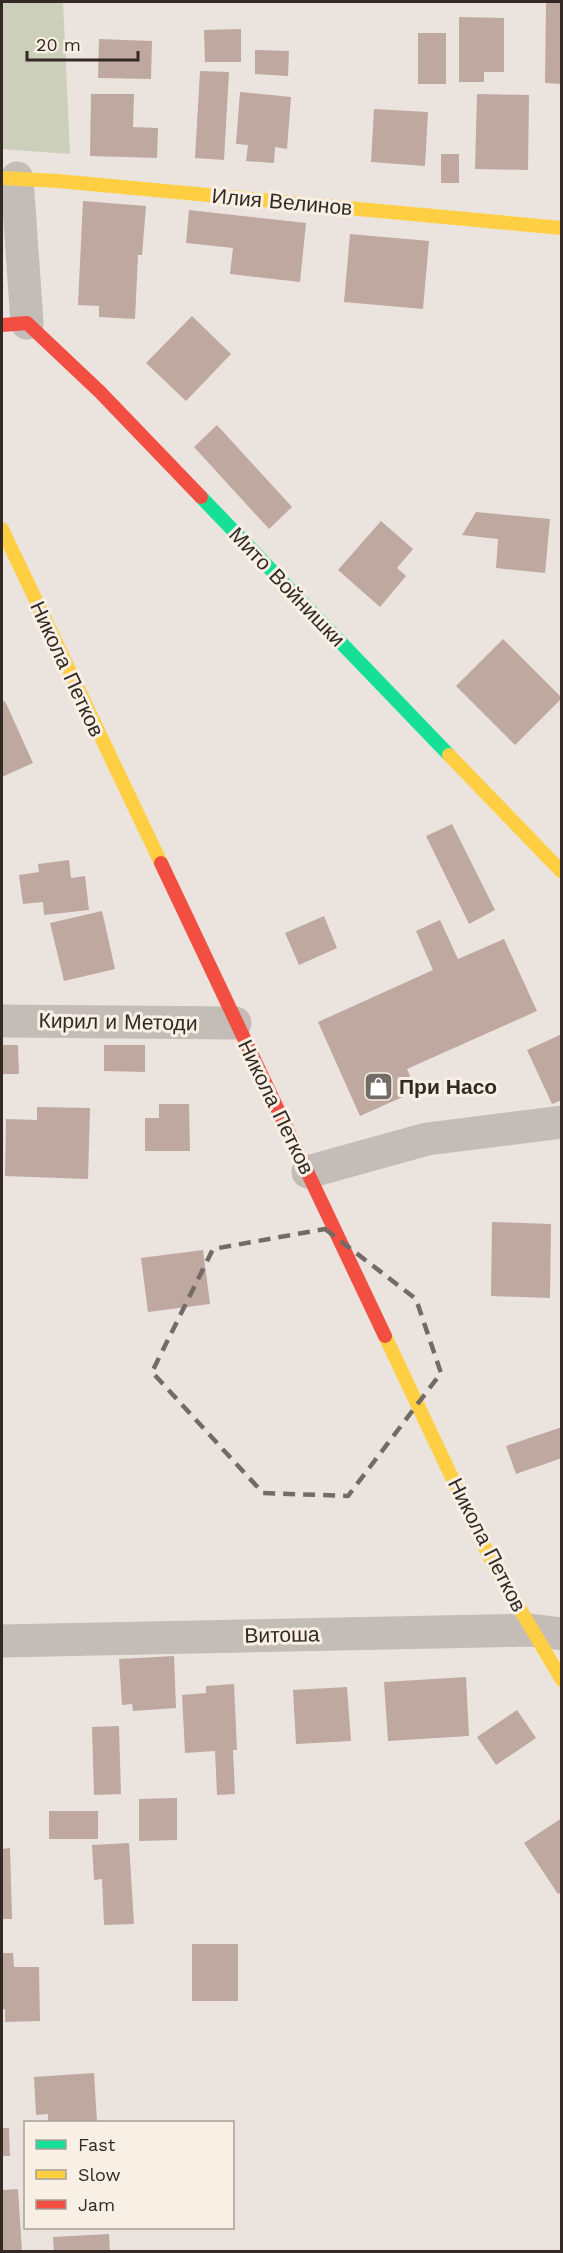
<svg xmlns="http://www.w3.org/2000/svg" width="563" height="2253" font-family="'Work Sans',sans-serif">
	<rect width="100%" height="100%" fill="#ebe4de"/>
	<path fill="#cccfb9" d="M2 2H63L70 154 2 149Z"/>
	<path fill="#bea8a0" d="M546 2H562V84L545 83Z
		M459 17 504 18V72H484V82H459Z
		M241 29V62H205L204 30Z
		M418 33H446V84H418Z
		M99 39 152 41 151 79 98 78Z
		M255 50 289 51 288 76 255 74Z
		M200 71 229 72 224 160 195 158Z
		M240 92 291 97 287 149 275 147 274 163 246 161 248 145 236 144Z
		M91 94H134L133 127 158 128 157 158 90 156Z
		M477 94 529 95 528 170 475 169Z
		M374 109 428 112 425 166 371 162Z
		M441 154H459V183H441Z
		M83 201 146 206 142 255H138L135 319 99 317V306L78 305Z
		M189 210 306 223 300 282 230 274 233 248 186 243Z
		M350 234 429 241 423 309 344 302Z
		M192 316 231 354 186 401 146 363Z
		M217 425 292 507 269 529 194 447Z
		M476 512 550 519 545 573 496 568 498 539 462 535Z
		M381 521 413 549 397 568 406 576 380 607 338 570Z
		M503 639 562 698 515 745 456 686Z
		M5 701 33 763 2 777V702Z
		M452 824 495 910 469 924 426 836Z
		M69 860 71 878 85 876 89 910 44 915 43 902 23 904 19 875 39 872 38 864Z
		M102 911 115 969 64 981 50 923Z
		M324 916 337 948 299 965 285 933Z
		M440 920 458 959 504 939 537 1011 407 1069 416 1091 360 1116 318 1022 433 970 416 931Z
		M562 1034V1100L552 1104 527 1050Z
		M2 1045H18L19 1074H2Z
		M104 1045H145V1072L104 1071Z
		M159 1104H189L190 1151H145V1118H159Z
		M37 1107 90 1108 88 1179 5 1176 6 1119 37 1120Z
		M492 1222 551 1224 550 1298 491 1296Z
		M203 1250 210 1304 148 1312 141 1258Z
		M562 1427V1458L516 1474 506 1446Z
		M174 1656 176 1708 133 1711 132 1704 122 1705 119 1659Z
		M466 1677 469 1736 388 1741 384 1682Z
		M234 1684 237 1750H233L235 1794 217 1795 215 1751 185 1753 182 1695 206 1693V1686Z
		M347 1687 351 1741 296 1744 293 1690Z
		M517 1710 536 1738 496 1765 477 1737Z
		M119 1726 121 1794 94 1795 92 1727Z
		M177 1798V1840L139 1841V1799Z
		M49 1811H98V1839H49Z
		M562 1818V1892L558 1894 524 1843Z
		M129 1843 134 1924 104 1925 102 1879 94 1880 92 1845Z
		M10 1848 12 1919H2V1849Z
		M192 1944H238V2001H192Z
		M2 1953H13L14 1967H39L40 2021 5 2022V2009H2Z
		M94 2073 97 2122H48V2114L36 2115 34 2077Z
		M2 2128H9L10 2156H2Z
		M18 2189 22 2252H2V2190Z
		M109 2234 110 2252H54L53 2237Z"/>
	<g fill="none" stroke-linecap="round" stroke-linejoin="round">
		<path stroke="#c3bcb7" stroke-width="33" d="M17 178 27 323
			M2 1021 235 1023
			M308 1172 427 1139 562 1122
			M2 1641 530 1630 562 1634"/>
		<path stroke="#16e098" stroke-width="14" d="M201 497 449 755"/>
		<path stroke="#ffcf43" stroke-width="14" d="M2 178 58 181 562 228
			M2 529 161 863
			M449 755 562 872
			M385 1336 491 1560 562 1680"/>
		<path stroke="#f24e42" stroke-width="14" d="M2 325 27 323 100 392 201 497
			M161 863 385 1336"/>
	</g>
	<path fill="none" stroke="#736b66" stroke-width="4.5" stroke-dasharray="12 8" stroke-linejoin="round" d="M325 1229 416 1299 441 1373 348 1496 263 1493 152 1372 213 1249Z"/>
	<defs>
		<symbol id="shop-square" viewBox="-11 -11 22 22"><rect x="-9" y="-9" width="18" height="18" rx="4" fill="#736b66" stroke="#f8efe5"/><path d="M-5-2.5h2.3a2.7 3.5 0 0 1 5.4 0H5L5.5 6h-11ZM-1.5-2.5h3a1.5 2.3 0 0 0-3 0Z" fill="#fff"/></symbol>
	</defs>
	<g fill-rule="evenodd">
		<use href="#shop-square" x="362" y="1070" width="33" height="33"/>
	</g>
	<g text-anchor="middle" stroke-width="6" stroke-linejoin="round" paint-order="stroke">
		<g font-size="21" fill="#332a26" stroke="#f8efe5">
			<text transform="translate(282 202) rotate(5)" y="7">Илия Велинов</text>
			<text transform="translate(287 587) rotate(46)" y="7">Мито Войнишки</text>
			<text transform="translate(67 669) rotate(65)" y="7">Никола Петков</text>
			<text transform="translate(118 1022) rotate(1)" y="7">Кирил и Методи</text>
			<text transform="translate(276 1107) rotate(64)" y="7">Никола Петков</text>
			<text transform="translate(487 1545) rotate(63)" y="7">Никола Петков</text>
			<text transform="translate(282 1635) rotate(-1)" y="7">Витоша</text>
		</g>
		<g font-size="21" font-weight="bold" fill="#332a26" stroke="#f8efe5" text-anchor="start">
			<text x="399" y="1094">При Насо</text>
		</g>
	</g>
	<rect width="563" height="2253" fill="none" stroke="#332a26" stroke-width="6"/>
	<rect x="24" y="2121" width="210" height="108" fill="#f8efe5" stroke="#a9a099" stroke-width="1.5"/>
	<rect x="36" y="2140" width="30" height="9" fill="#16e098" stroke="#a9a099" stroke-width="1.5"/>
	<text x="78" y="2151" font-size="18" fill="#332a26">Fast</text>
	<rect x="36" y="2170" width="30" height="9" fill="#ffcf43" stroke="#a9a099" stroke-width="1.5"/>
	<text x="78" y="2181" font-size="18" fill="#332a26">Slow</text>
	<rect x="36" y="2200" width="30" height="9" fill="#f24e42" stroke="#a9a099" stroke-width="1.5"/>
	<text x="78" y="2211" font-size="18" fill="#332a26">Jam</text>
	<path d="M27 51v9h111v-9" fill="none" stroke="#332a26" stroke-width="3"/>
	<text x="36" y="51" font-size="18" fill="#332a26" stroke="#f8efe5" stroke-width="4.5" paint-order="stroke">20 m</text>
</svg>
